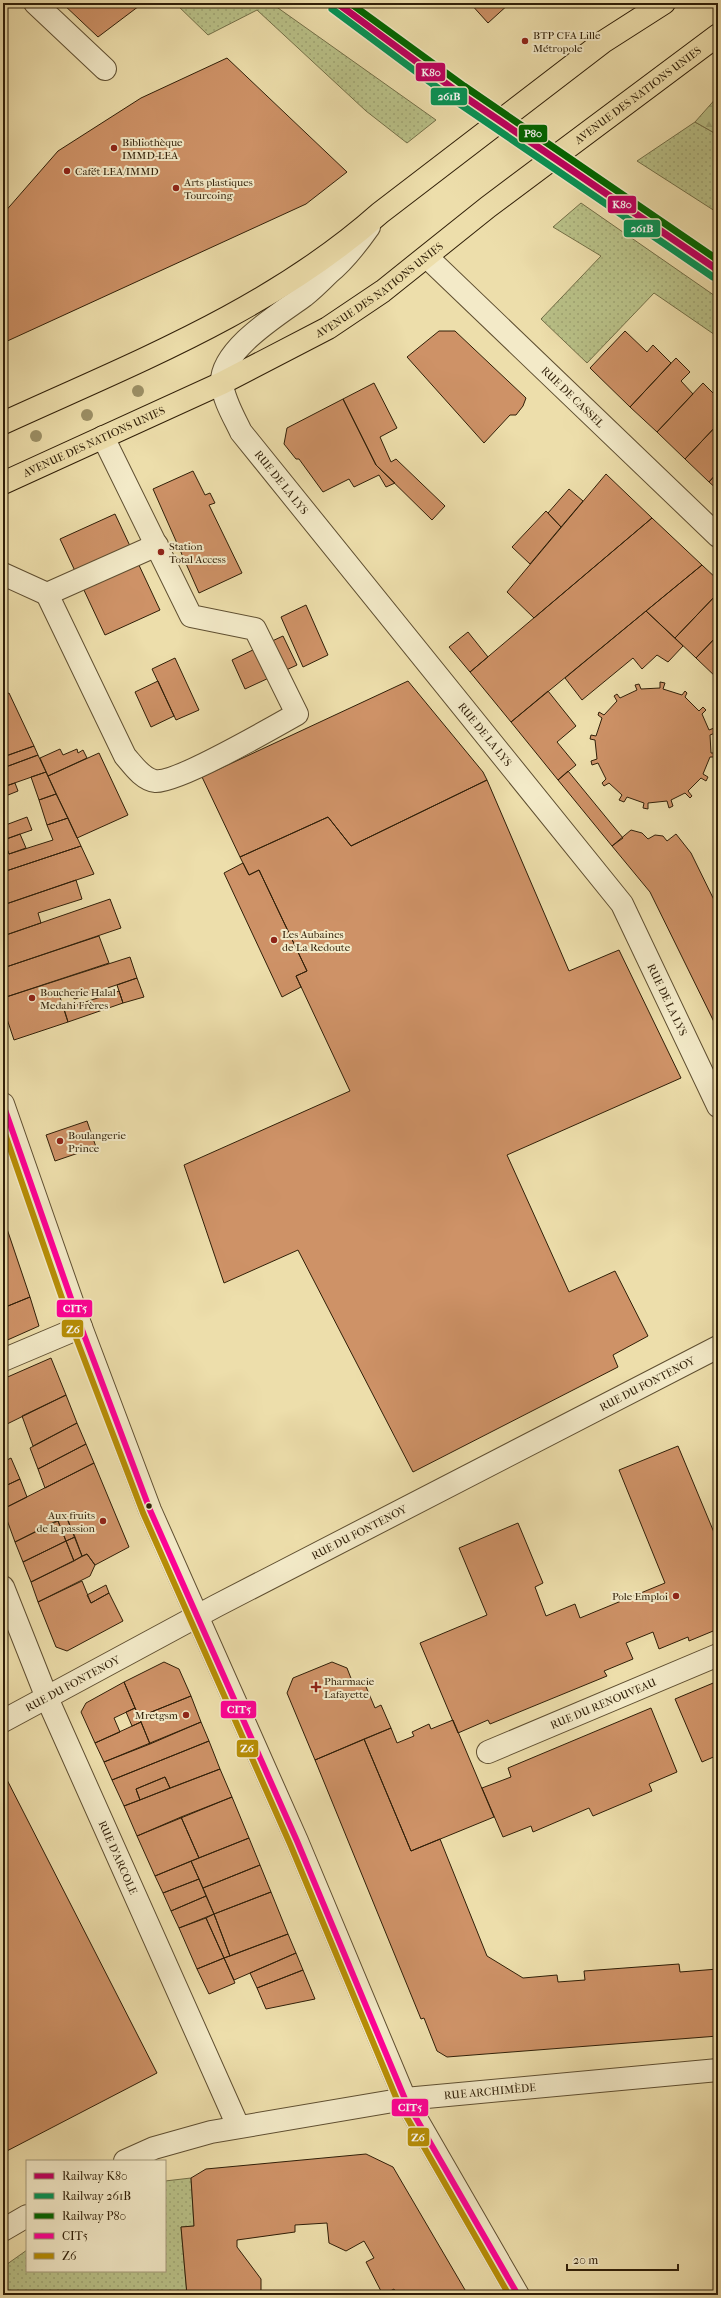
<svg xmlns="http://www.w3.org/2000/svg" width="721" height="2298" font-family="'IM FELL French Canon',serif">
	<defs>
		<pattern id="grass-dots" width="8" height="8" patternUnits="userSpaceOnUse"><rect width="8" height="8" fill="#b9c188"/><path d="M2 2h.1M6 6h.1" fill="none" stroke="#9fa574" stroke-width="1.8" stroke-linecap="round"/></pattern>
		<pattern id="forest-firs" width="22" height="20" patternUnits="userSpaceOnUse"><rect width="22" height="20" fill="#b9c188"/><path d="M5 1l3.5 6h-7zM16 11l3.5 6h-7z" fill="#9fa574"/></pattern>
	</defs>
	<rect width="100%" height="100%" fill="#eddeab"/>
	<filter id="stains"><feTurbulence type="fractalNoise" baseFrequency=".005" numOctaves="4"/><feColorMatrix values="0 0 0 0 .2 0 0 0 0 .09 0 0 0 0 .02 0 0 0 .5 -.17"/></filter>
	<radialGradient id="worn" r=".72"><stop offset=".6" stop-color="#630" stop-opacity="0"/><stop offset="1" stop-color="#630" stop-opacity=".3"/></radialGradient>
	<path fill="url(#grass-dots)" stroke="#747048" d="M175 3H271L436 120 407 143 366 111 257 10 208 35Z
		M695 122 718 135V213L637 161Z
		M581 203 718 298V337L654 293 587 363 541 319 601 256 553 227Z
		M191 2178 194 2226 181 2227 187 2295H3V2267L27 2250V2271H165V2181Z"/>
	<path fill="url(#forest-firs)" stroke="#747048" d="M718 96V135L695 122Z"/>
	<path fill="#ce9267" stroke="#301f08" d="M62 3H143L98 37Z
		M470 3H510L488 23Z
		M227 58 347 172 306 204 3 343V214L58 151 141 98Z
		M439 331H455L526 398 523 406 516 415H510L484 443 407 357Z
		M625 331 647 352 653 345 671 363 630 407 590 368Z
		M676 358 690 372 681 381 693 394 657 432 630 407Z
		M374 383 397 428 380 437 391 462 396 459 445 506 432 520 376 465 343 399Z
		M703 383 718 398V424L685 459 657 432Z
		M343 399 376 465 395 483 386 487 379 475 354 487 349 479 323 492 299 459H296L284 444 287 428Z
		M718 424V472L709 482 685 459Z
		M193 471 205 495 210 493 215 503 209 505 242 573 199 593 153 489Z
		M718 472V490L709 482Z
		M606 474 652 518 534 618 507 592Z
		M569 489 583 501 561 527 548 513Z
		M546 511 561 527 530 564 512 547Z
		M115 514 160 610 105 635 60 539Z
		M652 518 702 565 511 722 470 672Z
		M702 565 718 580V593L675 638 646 611Z
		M718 593V635L696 658 675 638Z
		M306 605 328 655 303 667 281 617Z
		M646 611 683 646 668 662 657 655 642 669 633 658 582 700 565 678Z
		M468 632 488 657 470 672 449 647Z
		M718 635V679L696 658Z
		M283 636 297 665 271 677 257 648Z
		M257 648 271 677 245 689 232 660Z
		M175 658 199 710 176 720 152 669Z
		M158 681 174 716 151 727 135 692Z
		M408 681 483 772 487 780 351 846 328 817 240 857 202 777Z
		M660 682 665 683 663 689 682 695 685 691 687 693 685 697 699 711 703 707 706 710 702 714 709 730 714 728 715 733 710 735 711 753H716L715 757H710L703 774 708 777 706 781 701 778 688 791 692 796 690 798 685 793 671 800 673 806 669 808 667 801 648 803V809L643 808 644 803 627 797 624 802 619 800 622 795 609 783 604 786 602 783 606 779 598 763 592 765 591 761 597 759 595 740 590 739 591 735 596 736 602 718 598 715 599 712 604 715 617 701 614 696 617 694 620 698 637 690 635 685 639 684 641 689 660 688Z
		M548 691 576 726 557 742 576 765 558 780 511 722Z
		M9 693 34 746 3 757V695Z
		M34 746 38 755 3 768V757Z
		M60 749 63 755 77 749 78 753 83 750 87 758 48 776 40 758Z
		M99 753 128 815 77 838 48 776Z
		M38 755 46 772 3 787V768Z
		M568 771 623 838 612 846 558 780Z
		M46 772 56 794 39 800 31 777Z
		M487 780 569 971 619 950 681 1078 507 1155 569 1292 615 1271 648 1336 613 1355 618 1367 413 1472 298 1250 224 1283 184 1165 350 1091 296 976 307 971 259 870 249 875 240 857 328 817 351 846Z
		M15 783 18 791 3 797V787Z
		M56 794 68 818 47 825 39 800Z
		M27 817 32 830 3 840V826Z
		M68 818 81 846 3 872V840L9 854 53 840 47 825Z
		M631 830 642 833 648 839 655 835 663 836 667 841 676 834 691 853 718 908V1030L650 892 612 846Z
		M20 834 26 848 9 854 4 840Z
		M81 846 94 874 3 905V872Z
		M243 863 249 875 259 870 307 971 296 976 301 987 282 997 224 873Z
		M76 880 82 899 38 913 41 923 3 936V905Z
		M110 899 121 928 3 968V936Z
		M99 936 109 963 3 998V968Z
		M130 957 137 978 75 999 69 995 60 997 68 1022 14 1040 3 1007V998Z
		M137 978 144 997 123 1003 117 985Z
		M119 991 123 1003 68 1022 64 1009Z
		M87 1121 96 1147 55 1161 46 1135Z
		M3 1217 30 1297 3 1308Z
		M30 1297 39 1326 3 1342V1308Z
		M51 1358 66 1395 5 1425 3 1421V1379Z
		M66 1395 77 1423 33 1446 22 1416Z
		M77 1423 86 1444 38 1469 30 1448Z
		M86 1444 94 1463 45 1488 38 1469Z
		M678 1446 718 1542V1629L689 1641 688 1637 659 1649 653 1632 626 1643 633 1659 604 1671 607 1676 490 1724 488 1720 458 1733 420 1643 487 1615 459 1548 518 1523 543 1583 535 1587 546 1616 575 1604 580 1618 665 1583 619 1470Z
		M11 1458 20 1479 3 1487V1462Z
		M94 1463 129 1547 95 1565 87 1554 82 1556 66 1516 15 1542 3 1509Z
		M20 1479 27 1497 3 1509V1487Z
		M66 1516 75 1537 66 1541 58 1521Z
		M58 1521 66 1541 23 1562 15 1542Z
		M75 1537 82 1556 74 1561 66 1541Z
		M66 1541 74 1561 31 1582 23 1562Z
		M87 1554 95 1565 90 1576 38 1602 31 1582Z
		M82 1581 91 1603 109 1593 123 1621 67 1651 56 1647 38 1602Z
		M106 1585 109 1593 91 1603 87 1595Z
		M164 1662 179 1669 191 1696 139 1717 124 1682Z
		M332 1662 347 1668 354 1686 364 1682 375 1708 381 1705 391 1728 315 1760 287 1693 293 1678Z
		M718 1681V1755L702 1762 675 1699Z
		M124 1682 135 1708 114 1718 120 1732 95 1743 81 1712 86 1703Z
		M191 1696 201 1722 150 1744 139 1717Z
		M135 1708 141 1722 132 1726 126 1712Z
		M651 1708 677 1772 649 1784 652 1791 593 1816 589 1808 533 1832 531 1826 503 1837 482 1788 511 1777 508 1768Z
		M453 1720 494 1817 411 1851 364 1739 391 1728 397 1743 414 1736 412 1732 429 1724 431 1729Z
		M141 1722 150 1744 104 1762 95 1743Z
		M201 1722 209 1741 112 1780 104 1762Z
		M364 1739 411 1851 440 1839 487 1956 523 1978 557 1975 558 1982 585 1980 584 1971 679 1964 680 1972 718 1969V2036L447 2057 437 2051 424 2018 421 2019 315 1760Z
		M209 1741 220 1769 170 1788 165 1777 136 1789 140 1800 124 1806 112 1780Z
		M220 1769 232 1797 137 1836 124 1806Z
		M3 1772 157 2073 3 2153Z
		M165 1777 170 1788 140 1800 136 1789Z
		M232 1797 249 1838 199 1858 181 1817Z
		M181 1817 199 1858 155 1876 137 1836Z
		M249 1838 260 1865 203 1888 191 1861Z
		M191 1861 199 1879 163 1893 155 1876Z
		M260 1865 271 1892 214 1914 203 1888Z
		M199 1879 206 1896 171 1911 163 1893Z
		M271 1892 288 1934 230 1956 214 1914Z
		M206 1896 214 1914 179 1928 171 1911Z
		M214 1914 230 1956 224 1958 206 1918Z
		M206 1918 224 1958 197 1969 179 1928Z
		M288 1934 296 1953 234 1980 224 1958Z
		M296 1953 303 1970 257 1988 250 1973Z
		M224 1958 235 1983 209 1994 197 1969Z
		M303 1970 315 1999 266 2009 257 1988Z
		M366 2154 393 2167 468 2295H397L394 2289 383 2295 366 2262 374 2258 364 2241 346 2251 329 2243 327 2223 295 2225V2232L237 2240V2247L261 2279V2295H187L181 2227 194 2226 191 2178 206 2169Z"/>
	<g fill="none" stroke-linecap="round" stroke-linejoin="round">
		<defs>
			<g id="minor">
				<path d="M35 3 105 69"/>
				<path id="s1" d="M369 227C357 244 345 260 329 273 321 281 313 289 304 296 281 313 219 350 222 384 224 401 234 417 241 432L622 904 718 1106"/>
				<path id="s2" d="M427 257 718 536"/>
				<path d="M3 574 47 594 157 545"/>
				<path d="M47 594 125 756C133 765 142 779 155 781 175 784 274 727 297 714L255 629 191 616 103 437"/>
				<path d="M3 1104 81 1327 150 1510 297 1841 405 2099 518 2295"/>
				<path d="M3 1360 81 1327"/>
				<path id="s3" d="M3 1587 47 1698 238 2126"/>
				<path id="s4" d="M3 1721 216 1606 718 1347"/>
				<path id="s5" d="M488 1752 718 1655"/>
				<path id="s6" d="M125 2161 154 2148 211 2132 405 2099 718 2070"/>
				<path d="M3 2230 27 2216"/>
			</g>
			<g id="major">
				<path d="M3 423C134 363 271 310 380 213L603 42 664 3"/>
				<path id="s7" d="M3 483 222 383 328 328 383 291 488 207 718 35"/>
			</g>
		</defs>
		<use href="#minor" stroke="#5f4f31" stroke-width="24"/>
		<use href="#major" stroke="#301f08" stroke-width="24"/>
		<use href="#minor" stroke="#f3eac8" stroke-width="22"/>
		<use href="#major" stroke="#eddeab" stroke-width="22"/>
		<defs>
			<path id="bus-1" d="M3 1104 81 1327 150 1510 297 1841 405 2099 518 2295"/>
			<path id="bus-2" d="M3 1128 73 1330 143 1513 290 1844 398 2102 509 2295"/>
		</defs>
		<use href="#bus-1" stroke="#f3eac8" stroke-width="9"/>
		<use href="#bus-2" stroke="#f3eac8" stroke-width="9"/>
		<use href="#bus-1" stroke="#ff0096" stroke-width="6"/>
		<use href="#bus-2" stroke="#b78e05" stroke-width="6"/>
		<defs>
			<path id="rail-1" d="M337 3 459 93 718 270"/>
			<path id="rail-2" d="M332 9 454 100 713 277"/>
			<path id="rail-3" d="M350 3 464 86 718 260"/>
		</defs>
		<use href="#rail-1" stroke="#f3eac8" stroke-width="10"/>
		<use href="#rail-2" stroke="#f3eac8" stroke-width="10"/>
		<use href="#rail-3" stroke="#f3eac8" stroke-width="10"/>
		<use href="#rail-1" stroke="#bf005f" stroke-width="7"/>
		<use href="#rail-2" stroke="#069456" stroke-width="7"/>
		<use href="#rail-3" stroke="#060" stroke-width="7"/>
	</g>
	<g fill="#9c9066">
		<circle cx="138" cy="391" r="6"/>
		<circle cx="87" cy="415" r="6"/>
		<circle cx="36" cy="436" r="6"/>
	</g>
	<g fill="#8f2418" stroke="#f3eac8" stroke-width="1.5">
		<circle cx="525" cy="41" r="4"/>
		<circle cx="114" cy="148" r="4"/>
		<circle cx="67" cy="171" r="4"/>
		<circle cx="176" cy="188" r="4"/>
		<circle cx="161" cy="552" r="4"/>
		<circle cx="274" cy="940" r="4"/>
		<circle cx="32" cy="998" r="4"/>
		<circle cx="60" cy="1141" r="4"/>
		<circle cx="103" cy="1521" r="4"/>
		<circle cx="676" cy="1596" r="4"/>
		<path d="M314 1681h4v4h4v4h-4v4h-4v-4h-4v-4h4z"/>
		<circle cx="186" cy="1715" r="4"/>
	</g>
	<circle fill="#301f08" stroke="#f3eac8" stroke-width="1.5" cx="149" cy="1506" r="3.5"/>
	<g text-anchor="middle" stroke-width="4" stroke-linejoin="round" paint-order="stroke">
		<g font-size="11" fill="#301f08" stroke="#f3eac8" text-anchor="start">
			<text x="533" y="39">BTP CFA Lille<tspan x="533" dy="13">Métropole</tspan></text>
			<text x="122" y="146">Bibliothèque<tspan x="122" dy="13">IMMD-LEA</tspan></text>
			<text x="75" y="175">Cafét LEA/IMMD</text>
			<text x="184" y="186">Arts plastiques<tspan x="184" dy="13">Tourcoing</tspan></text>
			<text x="169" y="550">Station<tspan x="169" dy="13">Total Access</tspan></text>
			<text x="282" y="938">Les Aubaines<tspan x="282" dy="13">de La Redoute</tspan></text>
			<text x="40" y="996">Boucherie Halal<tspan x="40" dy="13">Medahi Frères</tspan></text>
			<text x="68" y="1139">Boulangerie<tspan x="68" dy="13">Prince</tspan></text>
			<text x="95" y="1519" text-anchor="end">Aux fruits<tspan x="95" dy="13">de la passion</tspan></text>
			<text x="668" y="1600" text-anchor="end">Pole Emploi</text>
			<text x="324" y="1685">Pharmacie<tspan x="324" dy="13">Lafayette</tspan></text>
			<text x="178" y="1719" text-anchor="end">Mretgsm</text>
		</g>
		<g font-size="11" fill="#301f08" stroke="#f3eac8">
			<text dy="4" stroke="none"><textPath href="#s7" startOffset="748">AVENUE DES NATIONS UNIES</textPath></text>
			<text dy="4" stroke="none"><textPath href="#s7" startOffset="424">AVENUE DES NATIONS UNIES</textPath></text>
			<text dy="4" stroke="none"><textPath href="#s2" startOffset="202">RUE DE CASSEL</textPath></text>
			<text dy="4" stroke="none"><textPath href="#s7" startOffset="100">AVENUE DES NATIONS UNIES</textPath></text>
			<text dy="4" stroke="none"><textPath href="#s1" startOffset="336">RUE DE LA LYS</textPath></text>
			<text dy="4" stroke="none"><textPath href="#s1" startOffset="660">RUE DE LA LYS</textPath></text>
			<text dy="4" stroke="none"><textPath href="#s1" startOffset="984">RUE DE LA LYS</textPath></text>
			<text dy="4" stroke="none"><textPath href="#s4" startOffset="727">RUE DU FONTENOY</textPath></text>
			<text dy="4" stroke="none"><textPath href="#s4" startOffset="403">RUE DU FONTENOY</textPath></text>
			<text dy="4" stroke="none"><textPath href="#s4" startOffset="79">RUE DU FONTENOY</textPath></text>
			<text dy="4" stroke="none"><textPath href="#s5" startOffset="125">RUE DU RENOUVEAU</textPath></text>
			<text dy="4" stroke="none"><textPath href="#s3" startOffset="294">RUE D'ARCOLE</textPath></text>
			<text dy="4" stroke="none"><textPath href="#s6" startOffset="373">RUE ARCHIMÈDE</textPath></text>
		</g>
	</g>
	<g stroke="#f3eac8" stroke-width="1.5">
		<rect x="415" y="62" width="31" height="20" rx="4" fill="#bf005f"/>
		<rect x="430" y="87" width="38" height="19" rx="4" fill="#069456"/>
		<rect x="518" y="124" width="30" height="19" rx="4" fill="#060"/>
		<rect x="607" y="195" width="30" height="19" rx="4" fill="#bf005f"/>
		<rect x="623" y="219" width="38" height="19" rx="4" fill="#069456"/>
		<rect x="56" y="1299" width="37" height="19" rx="4" fill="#ff0096"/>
		<rect x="61" y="1319" width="23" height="19" rx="4" fill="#b78e05"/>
		<rect x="220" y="1700" width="37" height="19" rx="4" fill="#ff0096"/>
		<rect x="236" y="1739" width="23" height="19" rx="4" fill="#b78e05"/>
		<rect x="391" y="2098" width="38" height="19" rx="4" fill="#ff0096"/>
		<rect x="407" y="2127" width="23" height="20" rx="4" fill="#b78e05"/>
	</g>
	<g font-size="11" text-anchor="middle" font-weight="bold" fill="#fff">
		<text x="431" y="76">K80</text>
		<text x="449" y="100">261B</text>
		<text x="533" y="137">P80</text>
		<text x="622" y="208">K80</text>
		<text x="642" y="232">261B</text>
		<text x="75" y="1312">CIT5</text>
		<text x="73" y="1333">Z6</text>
		<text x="239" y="1713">CIT5</text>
		<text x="247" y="1752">Z6</text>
		<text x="410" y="2111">CIT5</text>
		<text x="418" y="2141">Z6</text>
	</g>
	<rect width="721" height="2298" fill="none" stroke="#eddeab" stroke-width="16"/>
	<rect x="4" y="4" width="713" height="2290" fill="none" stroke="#301f08" stroke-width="2"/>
	<rect x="8" y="8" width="705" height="2282" fill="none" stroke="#301f08"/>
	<rect x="26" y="2160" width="140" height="112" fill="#f3eac8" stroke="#a5997b"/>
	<rect x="34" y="2173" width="20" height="6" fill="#bf005f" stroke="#a5997b"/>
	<text x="62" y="2180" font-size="12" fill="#301f08">Railway K80</text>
	<rect x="34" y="2193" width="20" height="6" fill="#069456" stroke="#a5997b"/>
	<text x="62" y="2200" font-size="12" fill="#301f08">Railway 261B</text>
	<rect x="34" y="2213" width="20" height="6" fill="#006600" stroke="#a5997b"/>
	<text x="62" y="2220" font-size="12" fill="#301f08">Railway P80</text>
	<rect x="34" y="2233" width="20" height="6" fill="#ff0096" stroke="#a5997b"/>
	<text x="62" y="2240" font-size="12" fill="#301f08">CIT5</text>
	<rect x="34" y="2253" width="20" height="6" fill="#b78e05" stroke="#a5997b"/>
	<text x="62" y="2260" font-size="12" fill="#301f08">Z6</text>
	<path d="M567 2264v6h111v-6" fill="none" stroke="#301f08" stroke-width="2"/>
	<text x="573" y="2264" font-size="12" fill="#301f08" stroke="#f3eac8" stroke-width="3" paint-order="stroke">20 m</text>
	<rect width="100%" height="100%" filter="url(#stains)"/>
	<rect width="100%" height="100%" fill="url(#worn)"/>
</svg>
